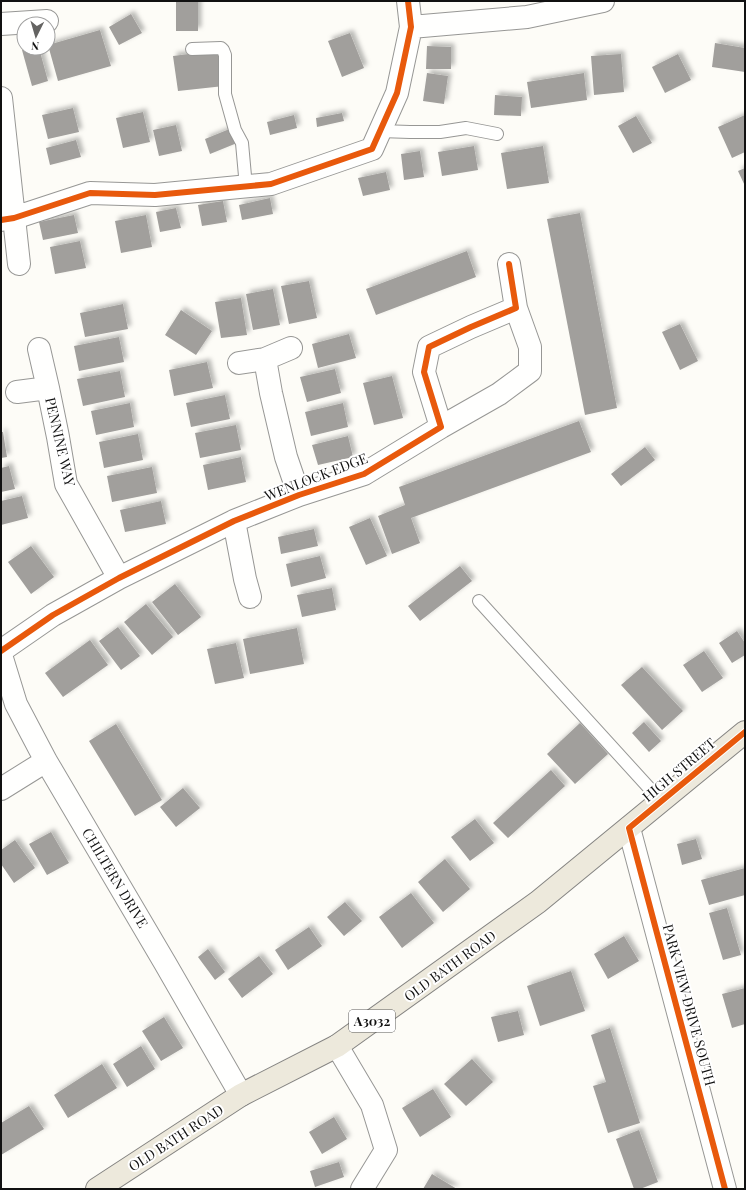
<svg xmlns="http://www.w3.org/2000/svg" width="746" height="1190" font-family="'Playfair Display',serif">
	<defs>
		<filter id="shadow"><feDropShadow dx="3.5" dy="-3.5" stdDeviation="2" flood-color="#0004"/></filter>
	</defs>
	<rect width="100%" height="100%" fill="#fdfcf7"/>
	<path fill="#a19f9c" filter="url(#shadow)" d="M176 1H198V31H176Z
		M131 14 142 33 119 45 109 27Z
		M100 30 111 66 58 81 48 45Z
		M350 33 364 68 342 77 328 41Z
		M715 43 745 48V72L712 67Z
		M427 46 451 47V69H426Z
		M27 48H39L48 81 32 86 22 50Z
		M220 50 224 86 178 91 173 56Z
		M621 54 624 92 594 95 591 56Z
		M678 54 691 80 665 93 652 67Z
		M427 73 448 76 444 104 423 101Z
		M584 73 587 100 531 108 527 82Z
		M495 95 522 97 521 116 494 115Z
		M73 108 79 132 48 139 42 115Z
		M143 112 150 142 123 148 116 118Z
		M342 113 344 121 317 127 316 118Z
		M294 115 297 128 270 135 267 122Z
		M745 115V152L732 158 718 127Z
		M636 116 652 143 633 153 618 126Z
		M176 125 182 151 159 156 153 130Z
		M232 128 237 143 210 154 205 139Z
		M76 140 81 157 50 165 46 148Z
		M474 146 478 170 442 176 438 152Z
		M543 146 549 183 507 189 501 153Z
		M420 151 424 177 404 180 401 154Z
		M745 168V186L738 171Z
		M386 172 390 190 363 196 358 178Z
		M270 198 273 214 242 220 239 205Z
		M223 201 227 222 202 226 198 205Z
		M176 208 181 228 160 232 156 212Z
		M580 213 617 408 585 415 547 219Z
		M74 215 78 233 43 240 39 222Z
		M146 215 152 247 121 253 115 221Z
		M80 241 86 268 55 274 50 247Z
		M467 251 476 277 376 315 366 289Z
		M309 281 317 318 289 324 281 286Z
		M273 289 280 325 253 330 246 294Z
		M241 298 247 335 221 338 215 302Z
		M123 304 128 329 85 337 80 313Z
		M181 310 212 331 196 355 165 335Z
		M680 324 698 361 680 370 662 332Z
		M349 334 356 358 318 368 312 344Z
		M119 337 124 362 79 371 74 346Z
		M207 362 213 388 174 396 169 370Z
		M335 369 341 393 307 402 300 377Z
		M120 371 125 397 83 406 77 379Z
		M392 376 403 418 374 425 363 383Z
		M225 395 230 419 191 427 186 403Z
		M130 403 134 427 96 435 91 411Z
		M343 403 348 427 311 436 305 412Z
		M579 421 591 452 411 518 420 543 392 554 378 516 405 505 399 487Z
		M236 425 241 450 200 458 195 433Z
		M1 432H3L7 457 1 458Z
		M138 434 143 460 104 468 99 442Z
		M348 436 353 457 318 465 312 445Z
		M645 447 655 460 621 486 611 474Z
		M241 457 246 482 208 490 203 465Z
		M9 466 15 489 1 492V468Z
		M152 467 157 493 112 502 107 476Z
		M22 496 28 518 1 525V501Z
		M161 501 166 524 125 532 120 510Z
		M370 518 387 556 366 565 349 527Z
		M314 529 318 546 281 554 278 537Z
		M31 546 54 577 31 594 8 562Z
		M320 556 326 578 291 587 286 564Z
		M460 566 472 581 420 621 408 606Z
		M175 584 201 617 178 635 152 602Z
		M332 588 336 610 302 617 297 595Z
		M146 604 173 637 152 655 124 622Z
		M118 627 140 656 121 670 99 641Z
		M297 628 304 664 250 674 243 639Z
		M737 631 745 643V655L732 663 719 643Z
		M90 640 108 665 63 697 45 673Z
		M236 643 244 678 215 684 207 649Z
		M704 651 723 678 702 692 683 665Z
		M642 667 683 711 662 730 621 685Z
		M644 722 661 741 649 752 632 733Z
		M580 723 608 754 575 784 547 754Z
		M116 724 162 800 135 816 89 741Z
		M551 770 565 786 508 838 493 823Z
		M183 788 200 808 176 827 160 807Z
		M475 819 494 843 470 861 451 837Z
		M51 832 69 863 47 875 29 844Z
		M696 839 702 859 682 865 677 844Z
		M15 840 35 868 14 883 1 864V850Z
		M445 859 470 889 443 912 418 882Z
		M745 868V895L709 905 701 880Z
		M411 893 434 923 402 948 379 917Z
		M345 902 362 921 344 936 327 917Z
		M727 908 741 955 723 960 709 913Z
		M309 927 322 946 288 970 275 950Z
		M624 936 639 961 608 979 594 954Z
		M208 949 225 972 215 980 198 957Z
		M259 956 273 974 242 998 228 979Z
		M571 971 585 1011 540 1026 527 986Z
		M745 988V1024L732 1028 722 994Z
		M518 1011 524 1035 498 1042 491 1017Z
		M164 1017 183 1048 161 1061 142 1031Z
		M610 1028 640 1123 608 1133 593 1086 606 1082 591 1035Z
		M141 1046 155 1069 127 1087 113 1064Z
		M472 1059 493 1082 466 1106 444 1084Z
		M102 1064 117 1088 68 1118 54 1095Z
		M433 1089 451 1117 420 1137 402 1108Z
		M29 1106 44 1129 1 1155V1123Z
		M334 1117 347 1139 322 1154 309 1132Z
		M639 1130 658 1182 640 1189H634L616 1139Z
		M339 1162 344 1177 315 1187 310 1171Z
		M432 1174 457 1189H423Z"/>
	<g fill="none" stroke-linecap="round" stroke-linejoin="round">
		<defs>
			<path id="lane" d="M192 49 221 48 223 50 225 55V94L235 130 242 143 246 187
				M380 131 410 132H440L466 128 497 134
				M479 601 661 801"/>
			<path id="street" d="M1 24 47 21
				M411 27 527 17 603 1
				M1 98 19 264
				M1 220 14 218 90 193 155 195 271 184 372 149 397 93 411 27 408 1
				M39 349 48 388
				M265 359 291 348
				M239 363 265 359 271 393 286 457 299 495
				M17 392 48 388 58 437 66 484 119 578
				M441 427 499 394 530 371V347L516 308
				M234 521 245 579 250 597
				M1 651 53 615 119 578 234 521 299 495 364 474 441 427 424 372 429 347 471 327 516 308 509 264
				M1 655 16 704 46 761 165 963 241 1095
				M1 789 46 761
				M629 828 725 1189
				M337 1046 372 1105 386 1150 362 1189"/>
			<path id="primary" d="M97 1189 241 1095 337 1046 538 902 745 732"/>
		</defs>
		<use href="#lane" stroke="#979795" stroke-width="14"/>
		<use href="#street" stroke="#979795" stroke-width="24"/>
		<use href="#primary" stroke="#858482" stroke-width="24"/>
		<use href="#lane" stroke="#fffffe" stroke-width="12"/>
		<use href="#street" stroke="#fffffe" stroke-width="22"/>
		<use href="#primary" stroke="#ede9dc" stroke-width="22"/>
		<defs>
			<path id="cycleway" d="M1 220 14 218 90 193 155 195 271 184 372 149 397 93 411 27 408 1
				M1 651 53 615 119 578 234 521 299 495 364 474 441 427 424 372 429 347 471 327 516 308 509 264
				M725 1189 629 828 745 732"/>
		</defs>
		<use href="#cycleway" stroke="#fff" stroke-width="8"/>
		<use href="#cycleway" stroke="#e8590c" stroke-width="6"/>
	</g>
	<g text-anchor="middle" stroke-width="4" stroke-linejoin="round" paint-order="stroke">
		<rect fill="#fff" stroke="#585858" stroke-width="1" x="349" y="1010" width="46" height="22" rx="3"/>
		<g font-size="13" font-weight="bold" fill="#111">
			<text x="372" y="1026">A3032</text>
		</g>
		<g font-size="14" fill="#111" stroke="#fff">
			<text transform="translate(60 442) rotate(77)" y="5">PENNINE WAY</text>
			<text transform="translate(316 477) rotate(-21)" y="5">WENLOCK EDGE</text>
			<text transform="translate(679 770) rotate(-40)" y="5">HIGH STREET</text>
			<text transform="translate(115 878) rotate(59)" y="5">CHILTERN DRIVE</text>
			<text transform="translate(450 966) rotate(-36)" y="5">OLD BATH ROAD</text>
			<text transform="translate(689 1005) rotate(75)" y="5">PARK VIEW DRIVE SOUTH</text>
			<text transform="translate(176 1138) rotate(-33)" y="5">OLD BATH ROAD</text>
		</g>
	</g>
	<rect width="746" height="1190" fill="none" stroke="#111111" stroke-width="4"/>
	<g transform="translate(36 36) rotate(185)"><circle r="19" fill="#ffffff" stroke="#a0a0a0"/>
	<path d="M0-3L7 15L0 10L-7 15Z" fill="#646362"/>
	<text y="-6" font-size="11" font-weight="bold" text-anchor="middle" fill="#111111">N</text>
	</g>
</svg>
